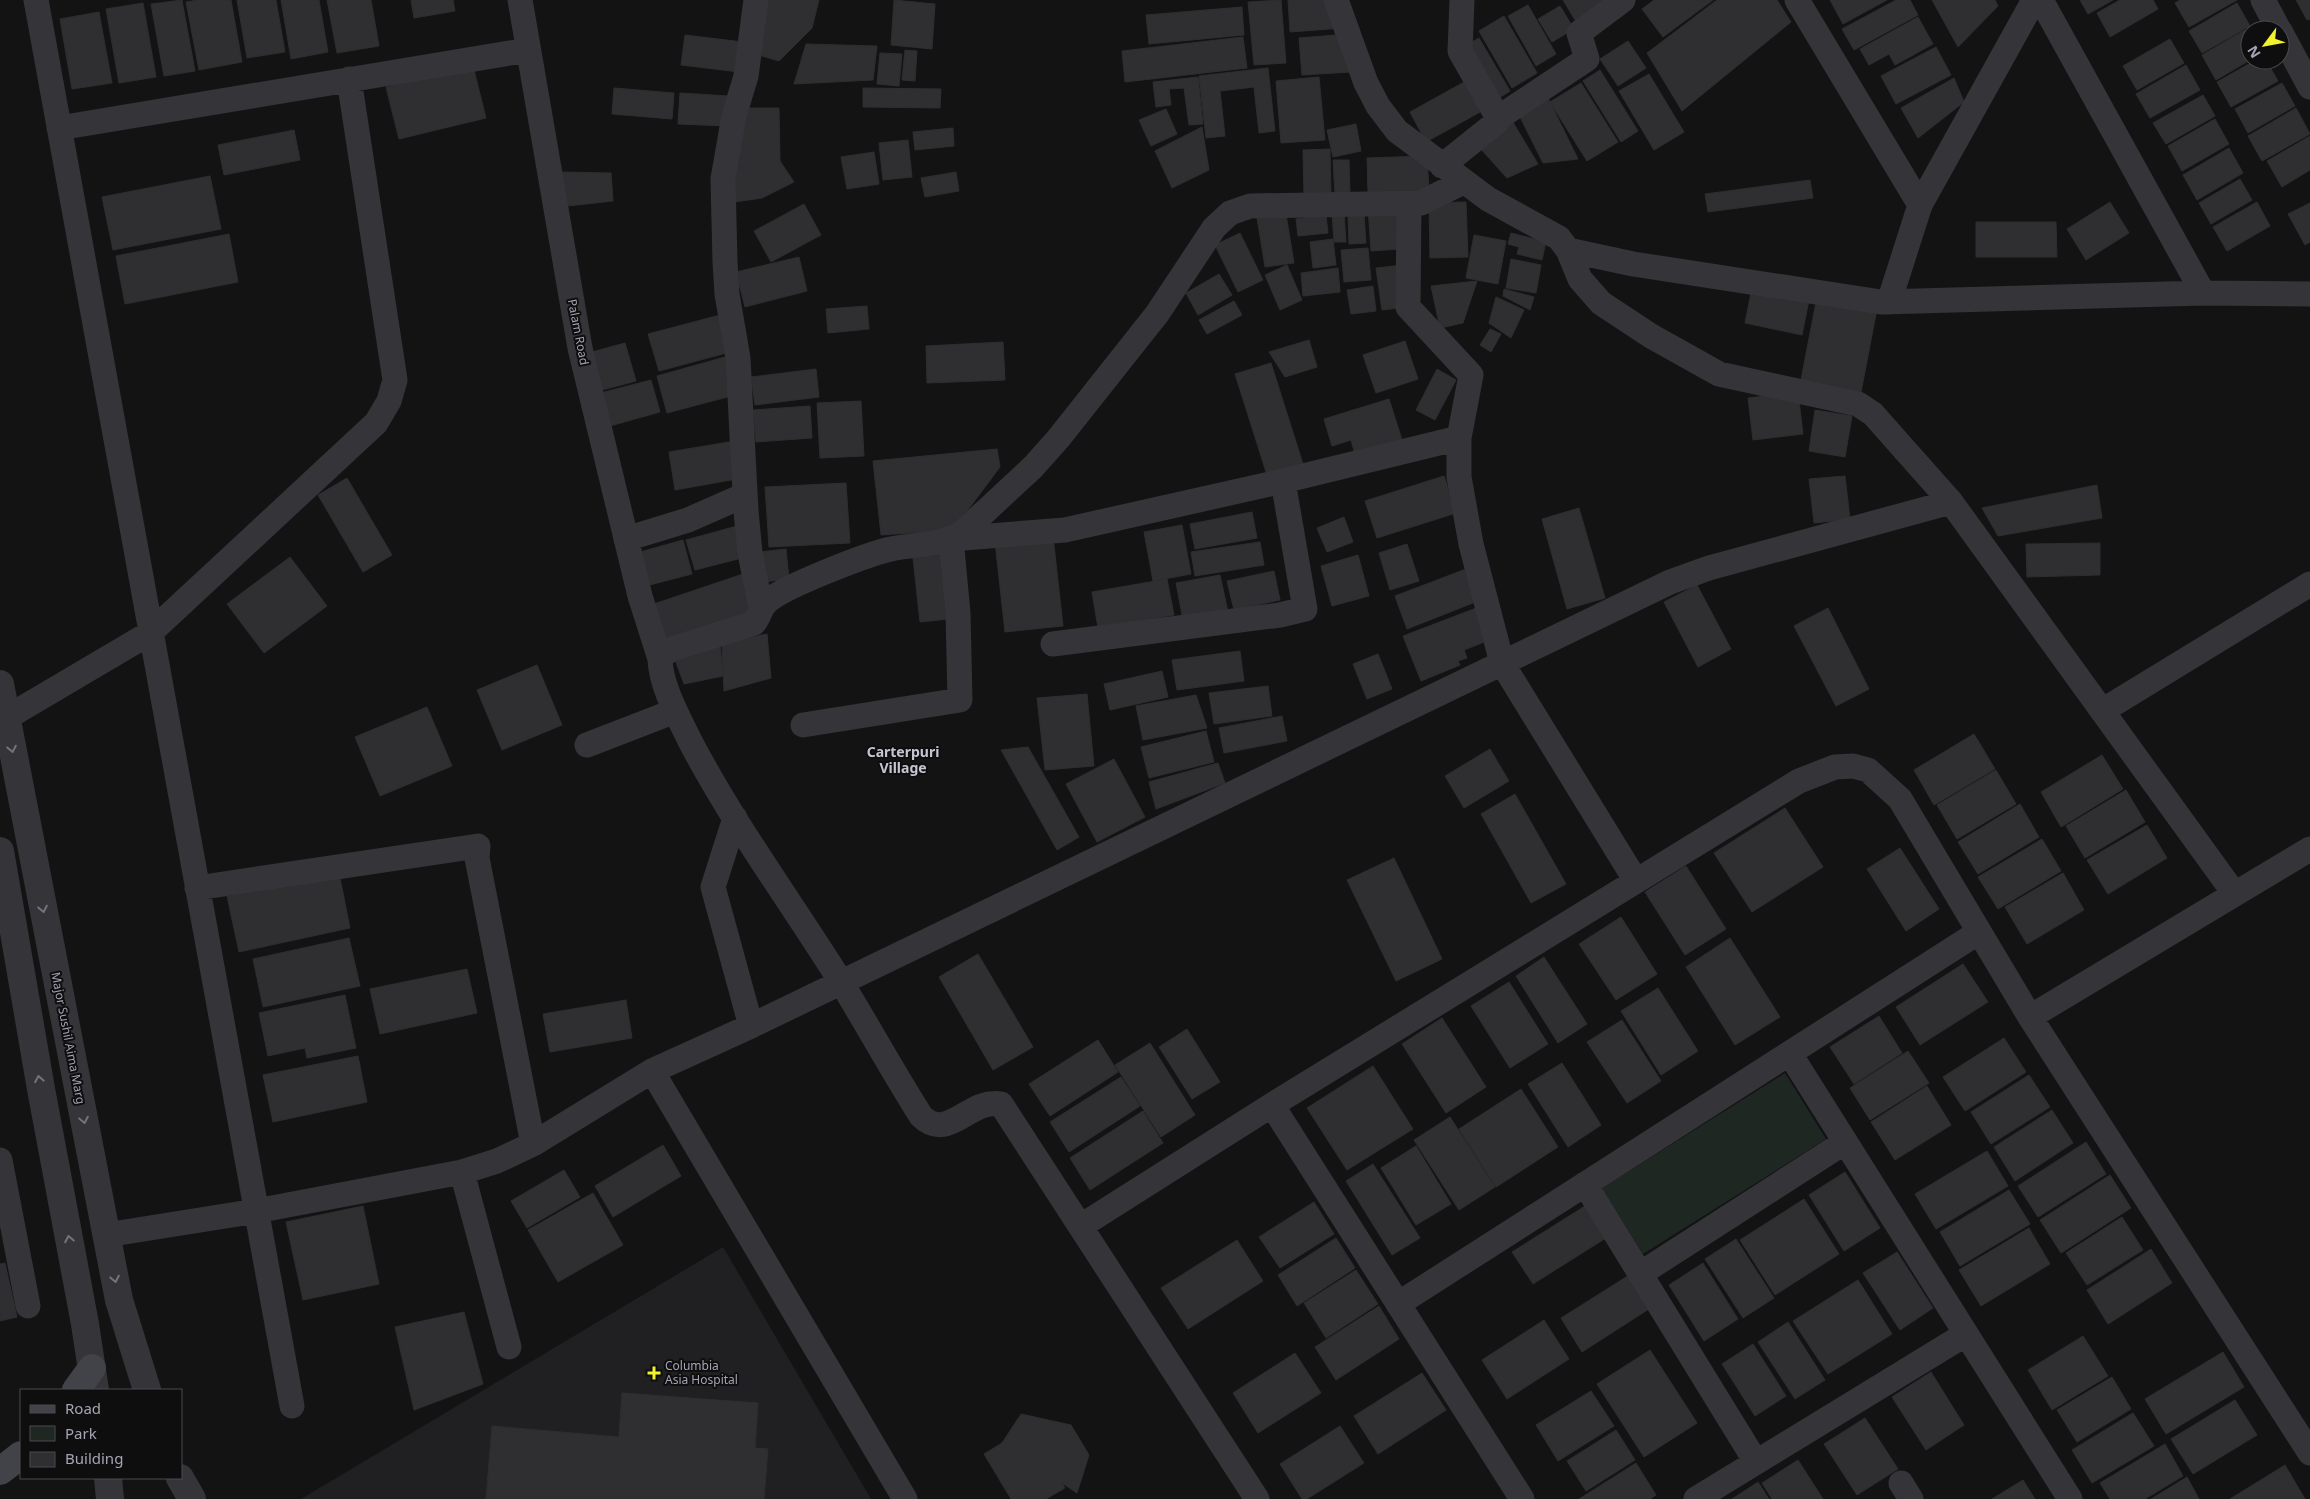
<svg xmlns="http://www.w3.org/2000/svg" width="2310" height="1499" font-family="'Noto Sans',sans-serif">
	<rect width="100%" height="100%" fill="#131314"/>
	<path fill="#201f21" d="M723 1247 871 1499H301Z"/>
	<path fill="#1f2723" d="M1785 1073 1826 1139 1643 1254 1602 1188Z"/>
	<path fill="#2f2e30" stroke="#2e2d30" d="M182 0 195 71 164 76 151 4Z
		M197 0H231L242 62 199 70 186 2Z
		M237 0H276L285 52 247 58Z
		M281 0H319L328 52 291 59Z
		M327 0H371L379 46 337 53Z
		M411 0H453L455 11 414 18Z
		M761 0H819L812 28 779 61 752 53Z
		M894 0 935 4 932 49 891 45Z
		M1281 0 1286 63 1254 65 1248 2Z
		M1288 0H1333L1343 28 1290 32Z
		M1563 0H1618L1578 25Z
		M1654 0H1713L1663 37 1642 9Z
		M1717 0H1777L1791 22 1682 111 1647 53Z
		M1830 0H1887L1843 24Z
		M1896 0H1910L1918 15 1854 50 1842 29Z
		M1932 0H1995L1998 6 1958 47Z
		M2080 0H2113L2088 14Z
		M2120 0H2153L2158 9 2110 37 2097 13Z
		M2180 0H2237L2189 27 2175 3Z
		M2296 0H2310V19L2307 20Z
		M143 3 156 77 119 83 106 9Z
		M2237 3 2250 26 2202 53 2189 31Z
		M1528 5 1556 54 1536 66 1508 16Z
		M1560 6 1574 29 1552 42 1538 19Z
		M1242 7 1244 35 1149 44 1146 15Z
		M99 12 112 83 72 89 60 19Z
		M1504 16 1537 73 1512 88 1479 31Z
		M1918 17 1933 44 1895 65 1889 54 1869 65 1860 49Z
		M2245 30 2250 39V60L2216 80 2202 55Z
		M1348 34 1351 72 1302 75 1299 38Z
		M685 35 743 42 739 72 681 65Z
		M1243 37 1247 68 1125 82 1122 51Z
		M1479 38 1510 91 1494 101 1463 47Z
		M2170 39 2184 63 2137 90 2123 66Z
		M1628 41 1646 68 1618 86 1600 59Z
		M806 44 877 46 873 80 794 84Z
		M1936 47 1951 75 1896 104 1881 76Z
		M905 50 917 51 915 81 902 80Z
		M880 53 902 54 899 86 877 84Z
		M2256 60H2266L2278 81 2231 107 2217 82Z
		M2186 65 2200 90 2150 118 2136 94Z
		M473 66 486 118 399 139 386 87Z
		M1268 68 1275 131 1259 133 1254 87 1220 91 1225 136 1206 138 1199 76Z
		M1600 70 1638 131 1621 142 1583 81Z
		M1649 74 1684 132 1654 150 1619 91Z
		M1198 77 1203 124 1189 125 1184 88 1169 89 1171 105 1156 107 1153 82Z
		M1319 77 1325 140 1281 143 1276 81Z
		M1954 78 1964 102 1918 138 1901 108Z
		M1466 81 1482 111 1426 142 1410 112Z
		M1581 83 1618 142 1587 161 1550 102Z
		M2282 83 2295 106 2248 133 2235 109Z
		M614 88 674 93 672 119 612 114Z
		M863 88 941 89 940 108 863 107Z
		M680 93 729 96 728 126 678 124Z
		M2203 95 2215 116 2166 144 2153 123Z
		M1547 96 1578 159 1543 163 1517 111Z
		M739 108H779L780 161 794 182 762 198 728 203Z
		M2296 108 2310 134 2262 161 2248 136Z
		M1166 109 1177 134 1151 146 1139 120Z
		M1511 119 1538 164 1507 178 1479 147Z
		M2215 119 2229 144 2182 171 2168 146Z
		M1356 124 1361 151 1333 157 1327 130Z
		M1202 127 1209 170 1172 188 1155 151Z
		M953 128 954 146 915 150 913 132Z
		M294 130 300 160 224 175 218 145Z
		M2310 136V170L2282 187 2267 161Z
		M908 140 912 177 883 180 879 143Z
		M2229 148 2243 173 2197 200 2183 175Z
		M1330 149 1331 193 1304 194 1303 150Z
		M874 152 879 184 847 189 841 157Z
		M1427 156 1429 190 1368 192 1367 158Z
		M1333 160H1349L1350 194 1335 195Z
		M561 172 611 173 613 201 567 206Z
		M956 172 959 191 925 197 921 178Z
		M210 176 221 229 113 250 102 197Z
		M2240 179 2252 200 2211 224 2199 203Z
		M1810 180 1813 198 1708 212 1705 194Z
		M1466 202 1468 257 1430 258 1429 203Z
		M2110 202 2129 233 2086 260 2067 229Z
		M2257 202 2270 226 2227 251 2213 227Z
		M2310 203V242L2305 245 2288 214Z
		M804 204 821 235 771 262 754 231Z
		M1397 205 1400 249 1371 251 1368 207Z
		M1332 213H1344L1346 242H1334Z
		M1286 214 1294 263 1265 267 1257 218Z
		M1364 214 1366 243 1349 244 1348 215Z
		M1326 215 1328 233 1298 236 1296 219Z
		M1976 222H2056L2057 257H1976Z
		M1240 233 1263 280 1238 292 1215 245Z
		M1511 233 1546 242 1542 260 1517 254 1519 247 1508 244Z
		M229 234 238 282 125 304 116 256Z
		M1474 235 1506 241 1498 284 1466 278Z
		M1333 239 1336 265 1313 268 1310 242Z
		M1368 248 1371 280 1344 282 1341 250Z
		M799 257 807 291 745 307 736 272Z
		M1511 259 1541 265 1536 293 1506 288Z
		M1287 265 1302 300 1280 310 1265 275Z
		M1403 265 1408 307 1382 310 1376 268Z
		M1338 268 1340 292 1303 296 1301 273Z
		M1219 274 1232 295 1198 315 1186 293Z
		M1477 281 1463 323 1440 328 1431 286Z
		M1753 283 1810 295 1802 335 1745 323Z
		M1373 286 1376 311 1351 314 1347 290Z
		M1504 289 1534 297 1530 310 1503 296Z
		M1496 297 1524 310 1511 338 1489 323Z
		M1817 297 1877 309 1861 392 1801 380Z
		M1234 301 1242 315 1207 334 1199 320Z
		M867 306 869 329 828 333 826 309Z
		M724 314 734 351 659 371 648 334Z
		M1490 329 1501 334 1491 352 1480 345Z
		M1309 340 1317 367 1285 377 1269 352Z
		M1405 341 1418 379 1376 393 1363 355Z
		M1003 342 1005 380 927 383 926 346Z
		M625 343 636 381 602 390 592 352Z
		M725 357 735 395 667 413 657 376Z
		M1271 363 1303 464 1267 475 1235 374Z
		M816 369 819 397 755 405 751 377Z
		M1437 369 1456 380 1435 420 1416 410Z
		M651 380 660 412 610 426 601 393Z
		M1798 392 1803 434 1753 440 1748 398Z
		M1389 399 1403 443 1356 458 1351 440 1332 446 1324 419Z
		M861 401 864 456 820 458 817 403Z
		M810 406 812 438 756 442 753 410Z
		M1815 410 1852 416 1845 457 1809 451Z
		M735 441 742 478 675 490 669 452Z
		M997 449 1000 467 953 530 881 535 873 461Z
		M1444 476 1456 513 1377 538 1365 501Z
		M1845 476 1850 519 1814 523 1809 479Z
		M347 478 392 555 363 572 318 495Z
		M846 483 850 543 769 547 765 487Z
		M2097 485 2102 518 1998 536 1982 508Z
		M1579 508 1605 598 1567 609 1542 519Z
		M1252 512 1257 538 1195 549 1190 524Z
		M1344 517 1353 542 1327 552 1317 528Z
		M1182 525 1191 574 1153 581 1144 532Z
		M737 526 746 557 695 570 686 540Z
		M1053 536 1063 626 1005 632 995 542Z
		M683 540 692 574 642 587 633 554Z
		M1260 542 1264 565 1195 576 1191 552Z
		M2100 543V575L2027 577 2026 544Z
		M1407 544 1419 581 1390 590 1379 553Z
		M786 549 789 579 763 582 759 552Z
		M942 555 948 619 920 622 913 558Z
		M1358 555 1369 596 1332 606 1321 566Z
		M290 557 327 606 264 653 227 604Z
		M1466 569 1478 601 1407 629 1395 596Z
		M1274 571 1280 600 1234 610 1227 581Z
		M746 573 758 609 658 642 645 607Z
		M1220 575 1228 612 1183 620 1176 583Z
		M1167 579 1174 615 1098 628 1092 592Z
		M1697 585 1731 649 1698 667 1664 602Z
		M1479 607 1492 639 1464 650 1467 658 1458 661 1460 665 1421 681 1403 636Z
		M1828 608 1869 689 1836 706 1794 626Z
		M767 634 771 678 724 691 722 643Z
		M720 643 723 676 684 684 674 657Z
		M1240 651 1244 681 1177 690 1172 660Z
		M1378 654 1392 689 1367 699 1353 664Z
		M537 665 562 725 502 750 477 690Z
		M1162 671 1168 697 1110 710 1104 684Z
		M1268 686 1272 716 1214 724 1209 693Z
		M1087 694 1094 766 1045 770 1037 698Z
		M1196 695 1207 728 1143 740 1136 706Z
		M427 707 452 766 380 796 355 737Z
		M1282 716 1287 741 1224 753 1219 728Z
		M1206 731 1214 762 1149 778 1141 747Z
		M1974 734 1995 769 1934 805 1914 770Z
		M1028 747 1079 837 1057 850 1001 750Z
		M1490 749 1509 781 1464 808 1445 776Z
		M2102 755 2123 789 2061 827 2041 792Z
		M1114 759 1145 817 1097 842 1066 784Z
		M1218 763 1225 783 1156 809 1149 782Z
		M1996 770 2016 804 1957 839 1937 805Z
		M2126 790 2145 822 2085 858 2066 826Z
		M1515 794 1566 884 1531 903 1481 814Z
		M2020 804 2039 837 1978 874 1958 842Z
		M1785 808 1823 867 1752 912 1714 853Z
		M2147 825 2167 858 2108 894 2087 860Z
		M2042 839 2061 871 1998 909 1978 877Z
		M1900 848 1939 909 1906 931 1867 869Z
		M1394 858 1442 959 1396 981 1347 880Z
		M1686 866 1726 929 1685 955 1645 892Z
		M339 873 350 928 239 952 227 896Z
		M2063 873 2084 910 2027 944 2005 907Z
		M1621 917 1657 974 1616 1000 1579 944Z
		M349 938 360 986 263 1007 253 959Z
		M1730 938 1780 1017 1735 1045 1686 967Z
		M978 954 1033 1047 993 1070 939 977Z
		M1544 957 1587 1024 1558 1043 1516 976Z
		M1963 964 1988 1002 1920 1045 1896 1007Z
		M467 969 477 1013 380 1034 370 989Z
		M1509 982 1548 1044 1510 1068 1471 1006Z
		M1658 988 1698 1051 1661 1075 1621 1011Z
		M345 995 356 1048 307 1058 305 1048 268 1056 259 1013Z
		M626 1000 632 1038 550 1052 543 1014Z
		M1879 1016 1902 1053 1854 1084 1830 1047Z
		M1442 1018 1486 1087 1446 1113 1402 1044Z
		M1622 1020 1661 1081 1627 1103 1587 1042Z
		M1187 1029 1220 1082 1192 1099 1159 1047Z
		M2004 1038 2026 1072 1965 1111 1943 1077Z
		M1098 1040 1118 1072 1050 1116 1029 1084Z
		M1150 1043 1195 1115 1161 1137 1115 1065Z
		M1908 1051 1929 1083 1870 1120 1850 1088Z
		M358 1056 367 1102 273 1122 263 1075Z
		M1562 1063 1601 1125 1568 1147 1528 1084Z
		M1373 1066 1413 1129 1347 1170 1307 1108Z
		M2029 1075 2050 1107 1991 1144 1971 1112Z
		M1121 1077 1140 1106 1069 1152 1050 1122Z
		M1927 1086 1951 1125 1895 1160 1871 1122Z
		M1521 1089 1558 1147 1496 1187 1459 1129Z
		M2052 1110 2073 1143 2015 1181 1994 1147Z
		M1143 1111 1163 1143 1090 1190 1070 1158Z
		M1450 1117 1495 1187 1459 1210 1414 1140Z
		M2086 1142 2106 1174 2038 1217 2018 1186Z
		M663 1145 681 1176 613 1217 595 1186Z
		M1416 1146 1451 1204 1416 1225 1381 1168Z
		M1987 1151 2008 1186 1936 1229 1915 1194Z
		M1373 1164 1420 1238 1392 1255 1346 1181Z
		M564 1170 580 1197 527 1228 511 1201Z
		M1845 1172 1880 1228 1844 1251 1809 1195Z
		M2110 1175 2131 1208 2061 1253 2040 1220Z
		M2009 1190 2030 1224 1960 1266 1940 1232Z
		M593 1193 623 1245 558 1282 528 1230Z
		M1804 1199 1839 1254 1775 1295 1740 1240Z
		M1314 1202 1334 1234 1280 1268 1259 1237Z
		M363 1206 379 1284 303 1300 286 1222Z
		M1585 1206 1606 1238 1533 1284 1512 1252Z
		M2122 1217 2143 1250 2087 1285 2066 1253Z
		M2029 1228 2050 1264 1981 1306 1959 1270Z
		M1336 1238 1355 1268 1297 1306 1278 1275Z
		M1736 1239 1774 1298 1743 1318 1705 1259Z
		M1237 1240 1263 1281 1188 1329 1161 1288Z
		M2151 1249 2172 1283 2108 1324 2087 1290Z
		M1897 1252 1933 1308 1900 1330 1863 1273Z
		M5 1263 17 1317 0 1321V1264Z
		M1703 1263 1738 1319 1704 1341 1669 1285Z
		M1356 1270 1378 1304 1326 1338 1304 1303Z
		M1631 1274 1652 1307 1582 1352 1561 1318Z
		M1858 1280 1892 1334 1828 1374 1793 1321Z
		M1379 1306 1399 1339 1336 1380 1315 1347Z
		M464 1312 483 1384 414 1410 395 1327Z
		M1544 1320 1569 1359 1507 1399 1482 1360Z
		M1788 1322 1825 1380 1795 1399 1758 1342Z
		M2083 1336 2108 1376 2052 1410 2028 1370Z
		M1753 1344 1786 1396 1755 1416 1722 1364Z
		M1650 1350 1697 1423 1644 1457 1597 1384Z
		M2223 1352 2244 1387 2166 1434 2145 1399Z
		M1295 1353 1321 1393 1258 1433 1233 1393Z
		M1931 1372 1964 1425 1926 1450 1892 1397Z
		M1422 1373 1446 1410 1378 1454 1354 1416Z
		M2112 1377 2131 1409 2077 1442 2057 1410Z
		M1591 1391 1614 1426 1558 1461 1536 1425Z
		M622 1393 758 1403 755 1448 768 1449 764 1499H486L492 1426 619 1437Z
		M2235 1400 2257 1435 2193 1474 2171 1439Z
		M2133 1413 2154 1446 2092 1483 2072 1450Z
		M1021 1414 1071 1425 1089 1455 1077 1493 1062 1483 1065 1488 1046 1499H1011L984 1454 1002 1443Z
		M1865 1418 1898 1469 1857 1495 1824 1444Z
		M1340 1426 1364 1463 1307 1499H1302L1280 1464Z
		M1616 1430 1635 1460 1586 1491 1567 1461Z
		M2165 1444 2183 1476 2145 1499H2110L2100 1483Z
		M1798 1460 1823 1499H1772L1762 1483Z
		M1636 1463 1656 1495 1650 1499H1579Z
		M2285 1465 2305 1499H2230Z
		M2187 1477 2199 1499H2151Z
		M2023 1480 2035 1499H1992Z
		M1758 1482 1769 1499H1732Z"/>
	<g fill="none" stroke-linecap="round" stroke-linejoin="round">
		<path stroke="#353439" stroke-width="25" d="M36 0 292 1406
			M520 0 580 348 640 596 660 659
			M756 0 746 76 734 116 723 179 725 262 727 294 738 358 746 511 750 553 761 608
			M1336 0 1366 83 1378 106 1397 131 1488 199 1559 238 1568 250 1580 279 1601 303 1651 336 1719 374 1858 404 1873 414 1951 502 2234 893
			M1797 0 1920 205
			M2041 0 2203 293
			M2263 0 2279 30
			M2280 31 2310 87
			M1498 118 1587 59 1579 33 1623 0
			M59 128 528 50
			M1442 166 1497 122 1498 118 1460 51 1462 0
			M1409 204 1408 307 1471 375 1459 438V477L1471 544 1502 663 1636 881
			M1568 250 1633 264 1881 302 2203 293 2310 294
			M1889 302 1920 205 2034 0
			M626 539 688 520 745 495
			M1053 644 1280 615 1305 609 1283 481
			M2102 711 2310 584
			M6 718 150 633 376 423 389 401 395 380 349 79
			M803 725 960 700 958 613 951 539 1065 530 1283 481 1459 438
			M587 745 675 711
			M735 818 713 887 751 1026
			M197 888 478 846 477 858 533 1144
			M2030 1017 2310 849
			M1790 1054 2070 1499
			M652 1071 905 1499
			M1272 1105 1522 1499
			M0 1160 28 1306
			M462 1172 509 1347
			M1585 1184 1756 1462
			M1081 1226 1272 1105 1799 781 1835 767 1853 766 1868 770 1900 799 2030 1017 2310 1453
			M106 1235 256 1211 462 1172 497 1161 533 1144 652 1071 751 1026 1670 582 1709 568 1951 502
			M1640 1274 1845 1142
			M1398 1304 1979 932
			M1901 1483 1911 1499
			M1257 1499 1001 1104C969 1098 948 1143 921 1116 893 1072 868 1026 841 982 791 902 734 825 690 741 678 716 661 687 660 659L667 652 672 649 754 623C760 616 760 607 768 601 785 586 868 554 891 549 916 544 940 546 962 533L1033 467 1058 439 1157 314 1214 228 1230 213 1250 206 1421 203 1463 182
			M1696 1499 1966 1334"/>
		<path stroke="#353439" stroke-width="28" d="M0 684 119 1300 147 1390
			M0 851 41 1089 85 1324 95 1390
			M108 1478 110 1499
			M180 1478 192 1499"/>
		<path stroke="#424249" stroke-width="28" d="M76 1390 92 1368
			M0 1471 21 1455"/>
	</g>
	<defs><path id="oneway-chevron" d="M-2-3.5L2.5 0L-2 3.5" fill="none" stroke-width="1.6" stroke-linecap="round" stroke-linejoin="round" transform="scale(1.25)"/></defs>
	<g stroke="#73727d">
		<use href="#oneway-chevron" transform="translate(12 749) rotate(79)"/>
		<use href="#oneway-chevron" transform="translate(43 909) rotate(79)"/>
		<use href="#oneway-chevron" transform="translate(39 1079) rotate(-100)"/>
		<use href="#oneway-chevron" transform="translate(84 1120) rotate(79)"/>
		<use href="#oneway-chevron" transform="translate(69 1239) rotate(-101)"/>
		<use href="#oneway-chevron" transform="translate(115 1279) rotate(79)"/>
	</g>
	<path fill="#f1f12e" stroke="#0e0e0f" stroke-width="2" d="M651.5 1365.5h5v5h5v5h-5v5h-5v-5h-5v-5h5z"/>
	<g text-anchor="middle" stroke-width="4" stroke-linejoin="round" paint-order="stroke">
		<g font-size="12" fill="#a5a4b5" stroke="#0e0e0f">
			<text transform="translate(578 332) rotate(79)" y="4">Palam Road</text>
			<text transform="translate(68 1038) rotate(79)" y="4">Major Sushil Aima Marg</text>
		</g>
		<g font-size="12" fill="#a5a4b5" stroke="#0e0e0f" text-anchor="start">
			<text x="665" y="1370">Columbia<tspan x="665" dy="14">Asia Hospital</tspan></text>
		</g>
		<g font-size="14" font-weight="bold" fill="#c6c5d1" stroke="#0e0e0f">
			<text x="903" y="757">Carterpuri<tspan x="903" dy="16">Village</tspan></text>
		</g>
	</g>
	<rect x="20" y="1389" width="162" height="90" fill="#0e0e0f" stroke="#4a4a51"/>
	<rect x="30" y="1405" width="25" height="8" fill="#424249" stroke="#4a4a51"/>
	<text x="65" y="1414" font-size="15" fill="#a5a4b5">Road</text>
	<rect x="30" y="1426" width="25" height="15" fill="#1f2723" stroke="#4a4a51"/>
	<text x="65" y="1439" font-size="15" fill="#a5a4b5">Park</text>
	<rect x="30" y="1452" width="25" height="15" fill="#2f2e30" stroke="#4a4a51"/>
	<text x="65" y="1464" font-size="15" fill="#a5a4b5">Building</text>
	<g transform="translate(2265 45) rotate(238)"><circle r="24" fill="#0e0e0f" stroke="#4a4a51"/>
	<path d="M0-4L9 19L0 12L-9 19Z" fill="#f1f12e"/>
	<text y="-8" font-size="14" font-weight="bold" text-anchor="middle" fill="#a5a4b5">N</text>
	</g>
</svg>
